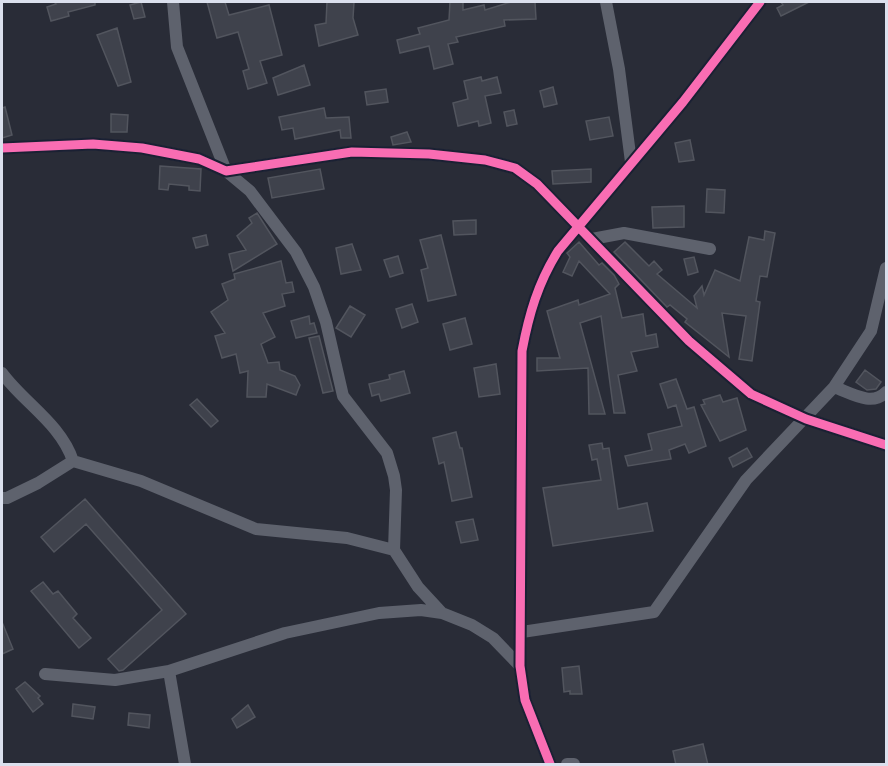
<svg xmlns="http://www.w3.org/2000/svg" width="888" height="766" font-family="'PT Sans',sans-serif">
	<rect width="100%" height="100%" fill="#292c37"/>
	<path fill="#3f424c" stroke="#52555e" stroke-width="1.5" d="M54 2H95V5L68 12 69 16 51 21 47 7 56 4Z
		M141 2 145 17 134 19 130 5Z
		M207 2H225L229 15 269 5 282 55 260 61 267 83 248 89 243 71 249 69 238 32 217 38Z
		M327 2H354L353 18 358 35 319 46 315 25 326 23Z
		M450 2H463V10L484 5 485 10 511 2H535L536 19 504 20 505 26 456 37 458 42 448 44 453 64 434 69 429 46 400 53 397 40 420 34 418 28 449 20Z
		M781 2H809L781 16 777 8 783 5Z
		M117 28 131 82 118 86 97 35Z
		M304 65 310 85 278 95 273 78Z
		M481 77 482 81 497 77 501 93 485 96 491 123 479 126 478 121 458 126 453 103 468 99 464 81Z
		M553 87 557 104 544 107 540 91Z
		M386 89 388 102 367 105 365 92Z
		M5 107 12 135 2 138V108Z
		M324 108 326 118 349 117 351 138H341L340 130 295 139 293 128 282 130 279 117Z
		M514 110 517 124 507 126 504 112Z
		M111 114 128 115 127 132H111Z
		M609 117 613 136 590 140 586 121Z
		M407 132 411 142 393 145 391 137Z
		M690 140 694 160 679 162 675 143Z
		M160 166 201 169 200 191 189 190V186L169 184 168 190 159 189Z
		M320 169 324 189 272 198 268 178Z
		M591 169V182L553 184 552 171Z
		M707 189 725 190 724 213 706 212Z
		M684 206V227L653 228 652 207Z
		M257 213 277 244 233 271 229 254 246 250 237 236 252 223 249 218Z
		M476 220V234L454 235 453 221Z
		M765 231 775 233 767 277 760 276 756 301 760 302 752 361 739 359 746 316 722 313 729 357 685 322 687 319 670 305 667 307 614 252 625 242 649 266 654 261 662 270 657 274 697 308 694 296 702 286 704 295 715 270 740 281 749 237 764 240Z
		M206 235 208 245 196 248 193 238Z
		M441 235 456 295 428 301 421 270 428 268 420 240Z
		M579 242 599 265 602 263 614 275 619 284 615 288 622 318 643 314 646 336 656 334 658 347 631 352 637 371 618 375 625 413H614L601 316 580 323 605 414H589L588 368 537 371V358H560L547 311 578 300 579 305 610 294 579 261 572 276 563 272 570 257 567 253Z
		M352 244 361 270 341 274 336 248Z
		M398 256 403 273 390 277 384 260Z
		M694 257 698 272 688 275 684 259Z
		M281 261 286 283 292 282 294 292 282 294 285 306 263 313 275 337 261 344 268 363 279 362 280 370 295 376 300 385 296 395 267 384 266 397H247L248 371 240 373 236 354 222 358 215 336 225 333 211 312 228 300 222 284 235 279 234 274Z
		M412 304 418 322 402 328 396 309Z
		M350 306 365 315 351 337 336 328Z
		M309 316 310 324 314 323 317 333 296 338 291 321Z
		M465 318 472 344 450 350 443 324Z
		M319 336 333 391 323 393 309 338Z
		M496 364 500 394 479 397 474 368Z
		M865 370 881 382 876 389 867 390 856 382Z
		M404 371 410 393 381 401 379 394 372 396 369 384 390 379 389 375Z
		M676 379 687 409 694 407 706 446 689 453 685 444 669 450 671 459 628 466 625 456 652 450 648 434 682 426 676 405 668 408 660 384Z
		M720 395 723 402 737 398 746 430 720 441 701 405 705 404 703 400Z
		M197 399 218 421 211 427 190 405Z
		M456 432 460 448H462L472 497 452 501 444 462 439 464 433 438Z
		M602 443 603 449 609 448 618 509 647 503 653 531 553 546 543 488 601 480 597 459 592 460 589 445Z
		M747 448 752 457 733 467 729 458Z
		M85 499 186 614 123 670 119 671 108 659 162 610 86 524 54 552 41 537Z
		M473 519 478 540 461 543 456 522Z
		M43 582 53 594 58 591 77 614 73 618 91 638 79 648 31 591Z
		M2 622 13 649 2 654Z
		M579 666 582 694H570V691L564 692 562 668Z
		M25 682 40 696 38 698 43 704 33 712 16 689Z
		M73 704 95 707 93 719 72 716Z
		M248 705 255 717 237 728 232 719Z
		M129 713 150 715 149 728 128 725Z
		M703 744 708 765H676L673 751Z"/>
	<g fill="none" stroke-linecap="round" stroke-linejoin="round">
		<path stroke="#5e626d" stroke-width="12" d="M173 2 177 47 226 171 250 191 296 252 314 287 326 322 343 396 387 453 394 476 396 490 394 550 418 587 442 613
			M606 2 619 69 631 162
			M2 148 93 144 142 148 199 159 226 171 352 152 429 154 485 160 515 168 537 184 689 341 751 394 806 419 886 445
			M592 239 624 233 710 249
			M2 373C24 403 61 424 73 461
			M834 387C851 393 872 407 886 392
			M2 498H7L38 483 73 461 141 481 256 529 347 538 394 550
			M522 632 654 612 746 480 834 387 871 331 886 268
			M169 671 185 764
			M45 674 115 680 169 671 285 633 379 613 421 610 442 613 472 625 493 638 520 666
			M550 764 525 700 520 666 522 351C529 314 538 283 558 251L683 102 760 2
			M567 764H574"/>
		<defs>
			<path id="cycleway" d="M2 148 93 144 142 148 199 159 226 171 352 152 429 154 485 160 515 168 537 184 689 341 751 394 806 419 886 445
				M550 764 525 700 520 666 522 351C529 314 538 283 558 251L683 102 760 2"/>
		</defs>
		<use href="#cycleway" stroke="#1a2033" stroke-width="13"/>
		<use href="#cycleway" stroke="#f96db3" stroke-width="9"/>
	</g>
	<rect width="888" height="766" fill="none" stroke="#dbe0ed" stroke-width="6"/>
</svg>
